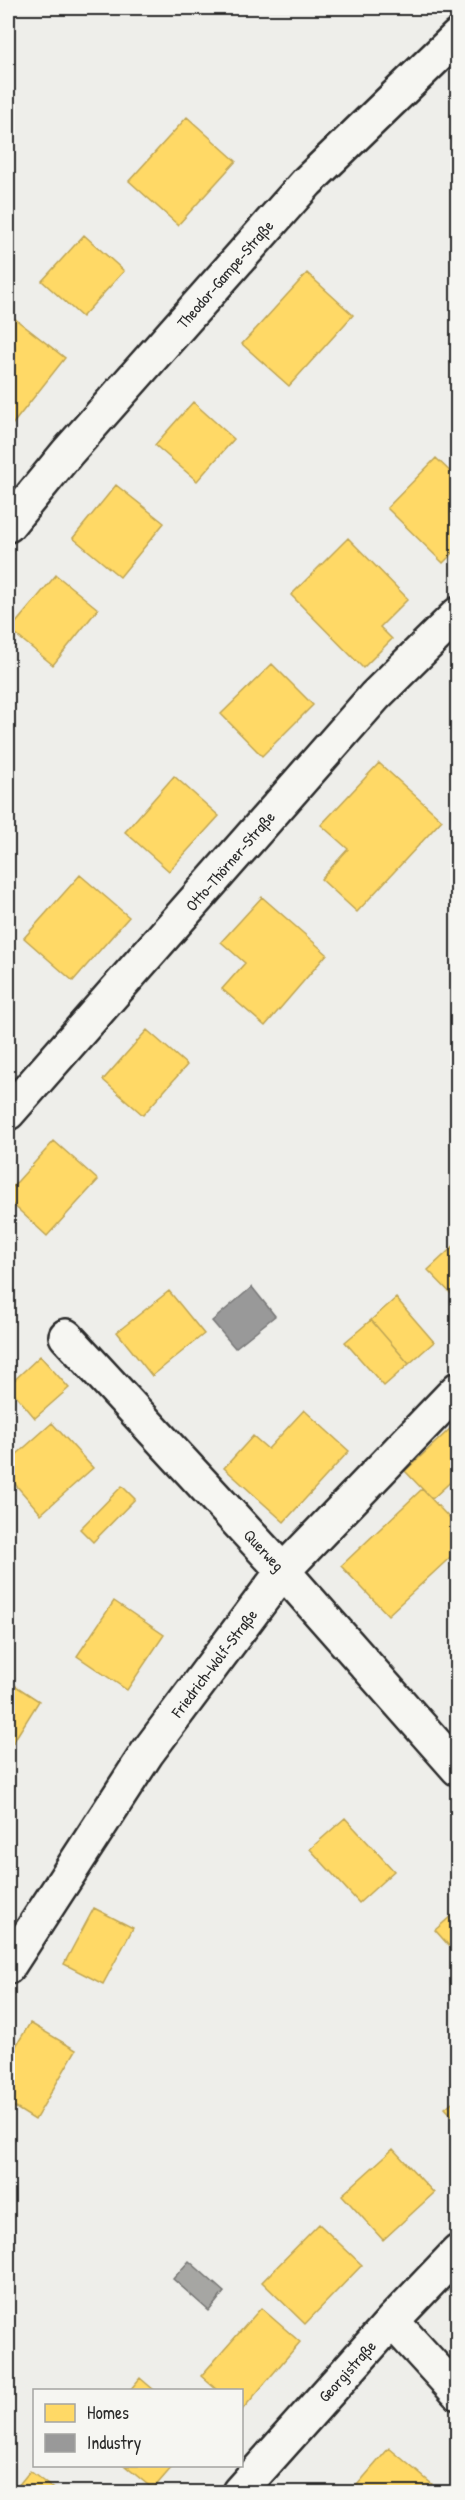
<svg xmlns="http://www.w3.org/2000/svg" width="465" height="2500" font-family="'Patrick Hand',sans-serif">
	<rect width="100%" height="100%" fill="#eeeeea"/>
	<filter id="ink" filterUnits="userSpaceOnUse"><feTurbulence type="fractalNoise" baseFrequency=".0167" numOctaves="2"/><feDisplacementMap in="SourceGraphic" scale="12" xChannelSelector="R" yChannelSelector="G"/><feConvolveMatrix kernelMatrix="1 2 1 2 8 2 1 2 1" color-interpolation-filters="sRGB"/></filter>
	<g filter="url(#ink)">
		<path fill="#a6a6a3" stroke="#757573" stroke-width="1.5" d="M189 2261 224 2292 209 2311 173 2279Z"/>
		<path fill="#ffd966" stroke="#bfa554" stroke-width="1.5" d="M187 117 236 161 178 225 129 181Z
			M84 235 124 271 82 317 42 281Z
			M307 273 353 315 289 386 242 344Z
			M14 318 65 358 8 430V326Z
			M193 402 234 439 197 481 155 445Z
			M436 458 458 479V548L443 563 387 508Z
			M116 485 164 523 120 577 73 538Z
			M348 538 408 599 380 627 392 639 363 668 291 595Z
			M56 575 98 609 53 665 10 630Z
			M272 664 313 705 262 756 221 714Z
			M379 763 442 820 357 912 321 879 348 849 321 825Z
			M174 776 219 816 169 871 125 832Z
			M80 875 129 917 73 981 24 938Z
			M262 897 327 954 265 1026 222 989 245 963 221 942Z
			M147 1030 187 1065 143 1115 103 1080Z
			M54 1141 98 1180 47 1236 8 1200V1192Z
			M458 1242V1301L428 1270Z
			M169 1291 204 1334 152 1376 117 1332Z
			M396 1298 434 1342 409 1364 371 1320Z
			M371 1320 409 1364 384 1386 345 1342Z
			M40 1356 69 1388 35 1418 8 1386Z
			M304 1410 349 1451 284 1522 224 1468 253 1436 268 1449Z
			M52 1423 93 1468 41 1514 8 1476V1462Z
			M452 1427 458 1432V1475L432 1499 405 1471Z
			M122 1486 135 1499 93 1542 80 1529Z
			M422 1489 458 1527V1550L388 1615 341 1566Z
			M114 1601 164 1635 127 1690 77 1656Z
			M8 1681 39 1701 12 1744 8 1742Z
			M345 1818 394 1871 359 1903 310 1849Z
			M94 1908 133 1928 103 1984 64 1964Z
			M458 1910V1956L435 1930Z
			M30 2023 76 2050 35 2120 8 2103V2059Z
			M458 2097V2122L445 2108Z
			M393 2149 434 2193 383 2240 342 2195Z
			M319 2224 362 2265 305 2324 262 2282Z
			M261 2308 300 2342 242 2410V2390H217L201 2376Z
			M140 2378 154 2390H130Z
			M389 2448 432 2484 425 2492H351Z
			M125 2466H173L153 2489Z
			M30 2471 57 2492H13Z"/>
		<path fill="#999" stroke="#787878" stroke-width="1.5" d="M252 1287 275 1316 235 1348 212 1321Z"/>
		<g fill="none" stroke-linecap="round" stroke-linejoin="round">
			<defs>
				<path id="minor" d="M8 525 67 453 307 182 458 36
					M8 1113 375 696 458 614
					M66 1336 283 1571 458 1769
					M8 1967 147 1753 283 1571 458 1389
					M392 2321 458 2393
					M239 2492 392 2321 458 2252"/>
			</defs>
			<use href="#minor" stroke="#2b2b2b" stroke-width="38"/>
			<use href="#minor" stroke="#f6f6f2" stroke-width="33"/>
		</g>
	</g>
	<g text-anchor="middle" stroke-width="6" stroke-linejoin="round" paint-order="stroke">
		<g font-size="16" fill="#2b2b2b" stroke="#f6f6f2">
			<text transform="translate(225 274) rotate(-49)" y="6">Theodor-Gampe-Straße</text>
			<text transform="translate(230 861) rotate(-49)" y="6">Otto-Thörner-Straße</text>
			<text transform="translate(264 1550) rotate(47)" y="6">Querweg</text>
			<text transform="translate(214 1663) rotate(-53)" y="6">Friedrich-Wolf-Straße</text>
			<text transform="translate(347 2371) rotate(-48)" y="6">Georgistraße</text>
		</g>
	</g>
	<rect width="465" height="2500" fill="none" stroke="#f6f6f2" stroke-width="30"/>
	<rect x="15" y="15" width="435" height="2470" fill="none" stroke="#2b2b2b" stroke-width="2" filter="url(#ink)"/>
	<rect x="33" y="2389" width="210" height="78" fill="#f6f6f2" stroke="#a5a5a2" stroke-width="1.5"/>
	<rect x="45" y="2404" width="30" height="18" fill="#ffd966" stroke="#a5a5a2" stroke-width="1.5"/>
	<text x="87" y="2419" font-size="18" fill="#2b2b2b">Homes</text>
	<rect x="45" y="2434" width="30" height="18" fill="#999999" stroke="#a5a5a2" stroke-width="1.5"/>
	<text x="87" y="2449" font-size="18" fill="#2b2b2b">Industry</text>
</svg>
